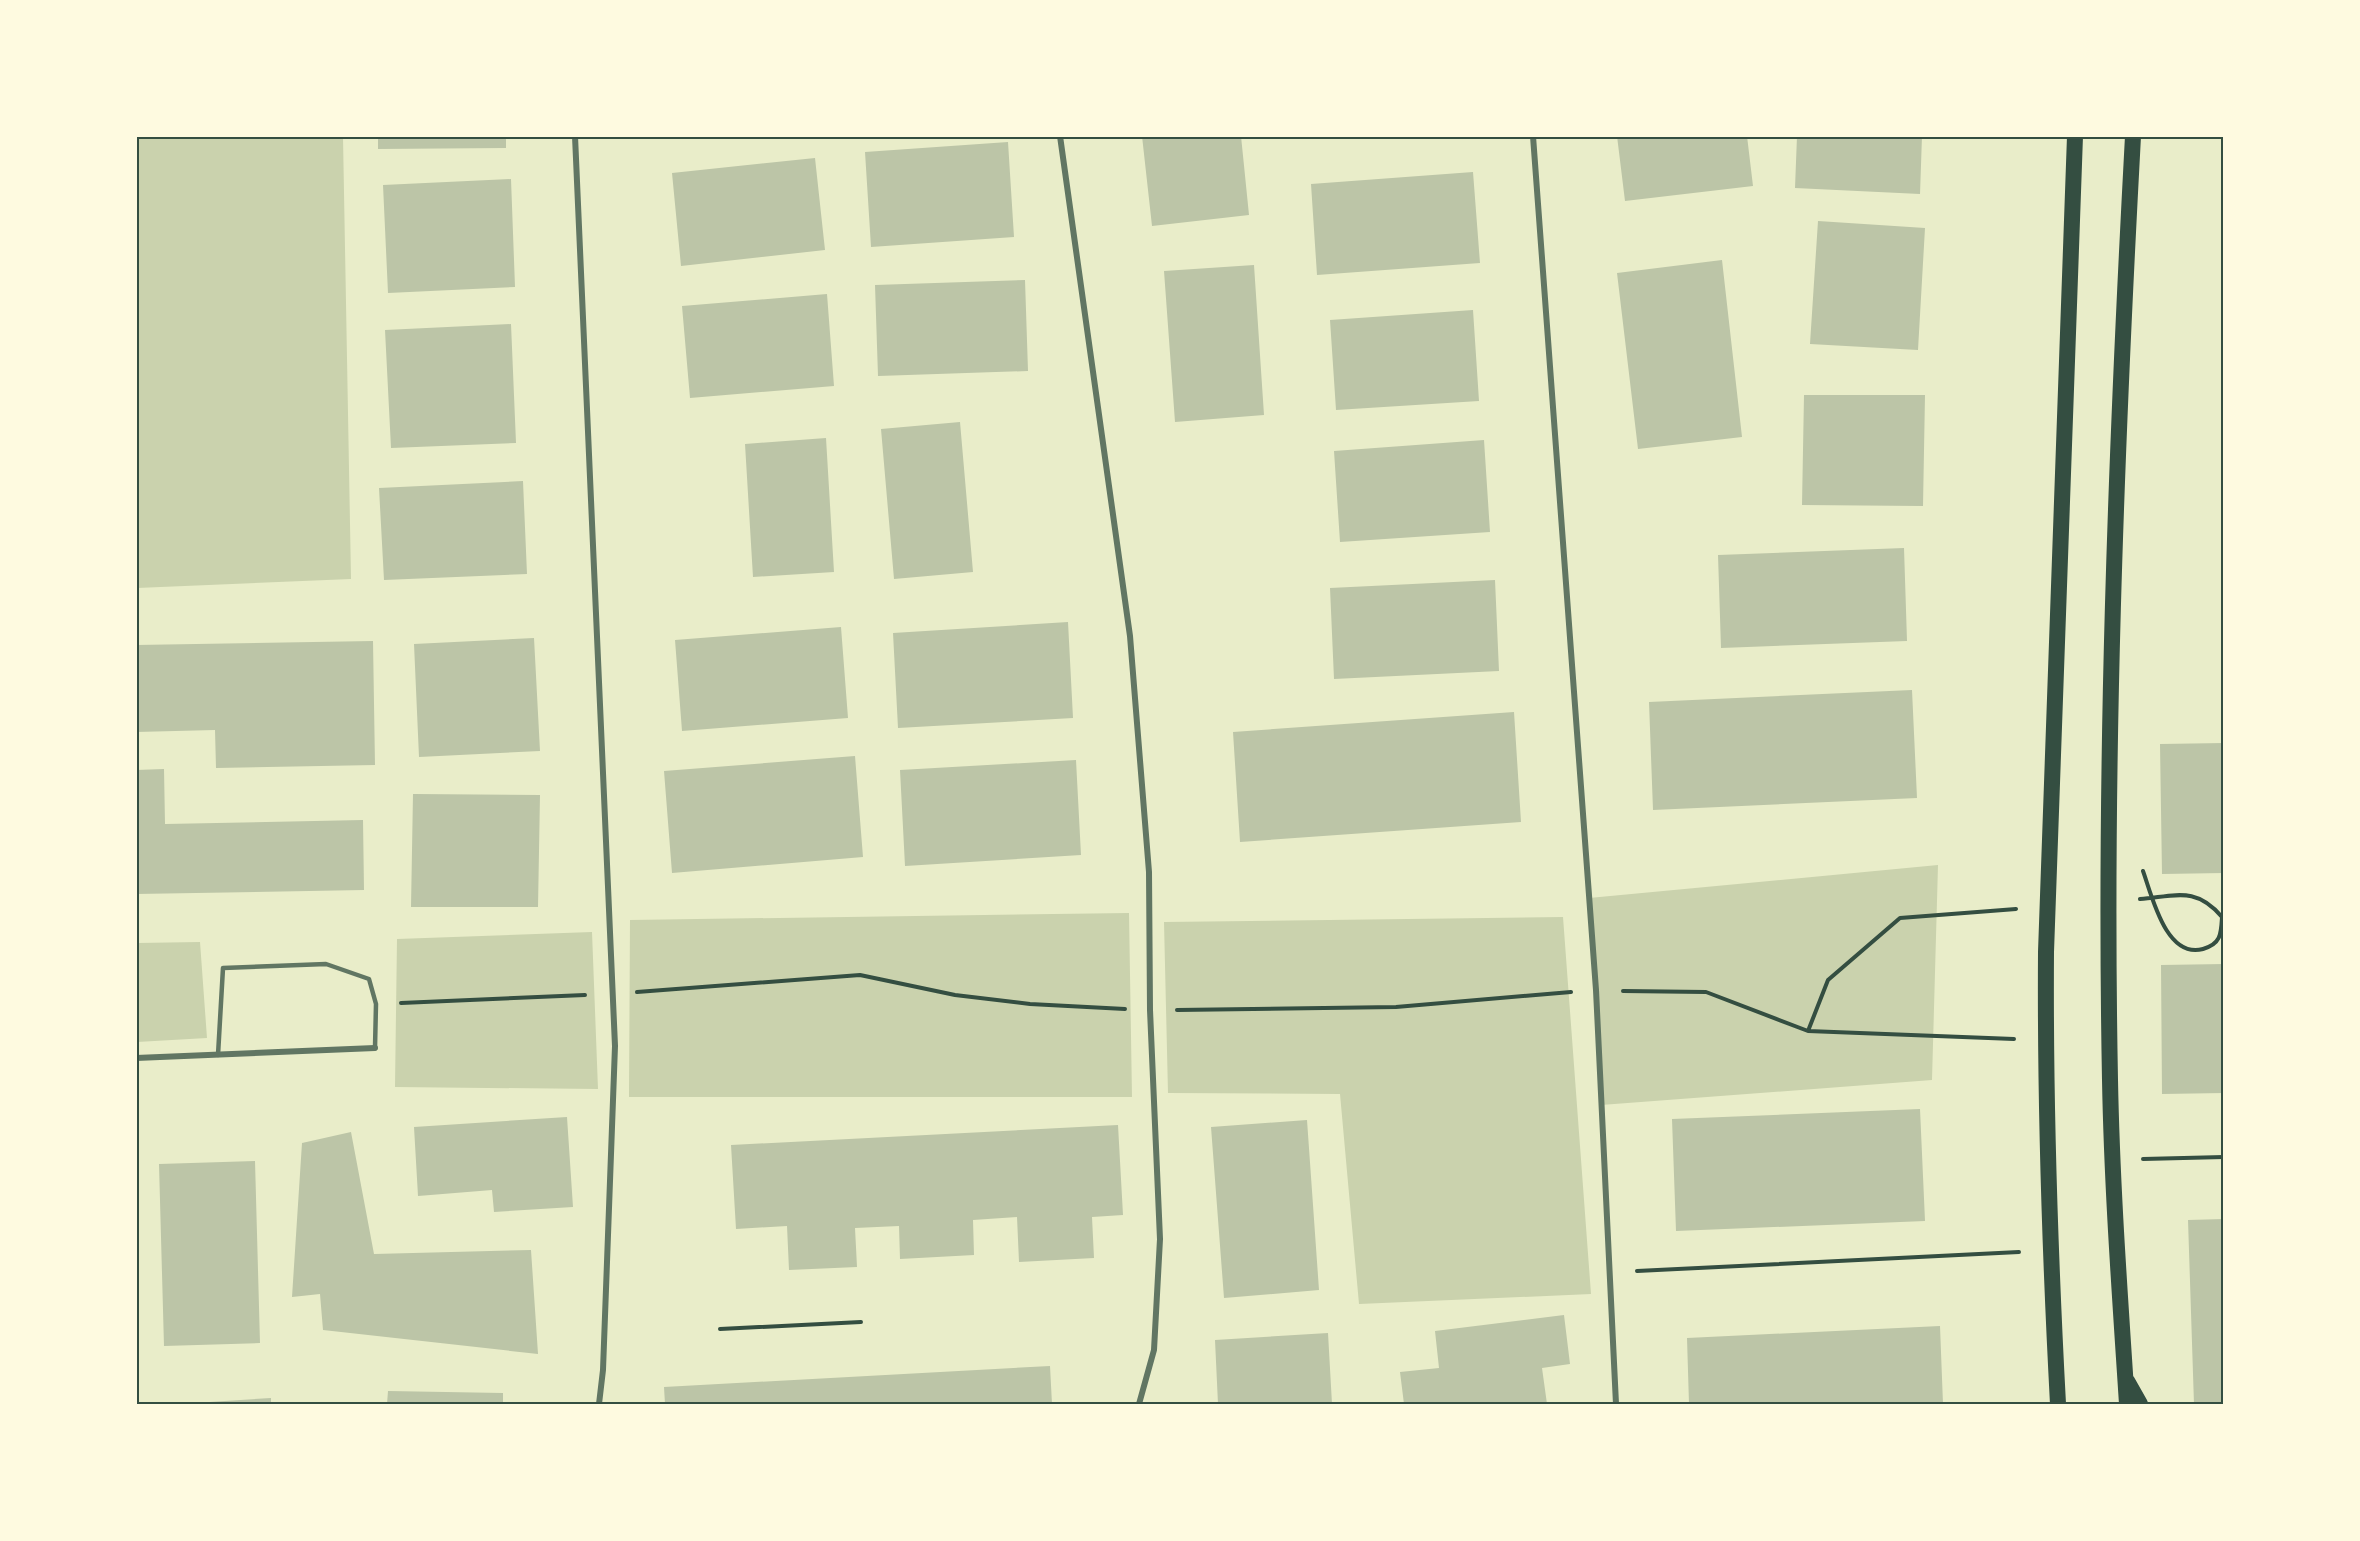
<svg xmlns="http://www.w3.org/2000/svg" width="2360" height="1541" font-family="'Work Sans',sans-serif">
	<rect width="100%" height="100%" fill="#e9edc9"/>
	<path fill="#cad2ad" d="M136 137H343L351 579 137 588Z
		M1938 865 1932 1080 1601 1105 1589 898Z
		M1129 913 1132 1097H629L630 920Z
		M1563 917 1591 1294 1359 1304 1340 1094 1168 1093 1164 922Z
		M592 932 598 1089 395 1087 397 939Z
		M200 942 207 1038 137 1042V943Z"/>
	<path fill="#bcc5a7" d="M378 136H506V148L378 149Z
		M1142 136H1241L1249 215 1152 226Z
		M1617 136H1747L1753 186 1625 201Z
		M1797 136H1922L1920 194 1795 188Z
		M1008 142 1014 237 871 247 865 152Z
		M815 158 825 250 681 266 672 173Z
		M1473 172 1480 263 1317 275 1311 184Z
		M511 179 515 287 388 293 383 185Z
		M1818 221 1925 228 1918 350 1810 344Z
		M1722 260 1742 437 1638 449 1617 273Z
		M1254 265 1264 415 1175 422 1164 271Z
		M1025 280 1028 371 878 376 875 285Z
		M827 294 834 386 690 398 682 306Z
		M1473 310 1479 401 1336 410 1330 320Z
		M511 324 516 443 391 448 385 330Z
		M1804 395H1925L1923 506 1802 505Z
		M960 422 973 572 894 579 881 429Z
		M826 438 834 572 753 577 745 444Z
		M1484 440 1490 532 1340 542 1334 451Z
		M523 481 527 574 384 580 379 488Z
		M1904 548 1907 641 1721 648 1718 555Z
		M1495 580 1499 671 1334 679 1330 588Z
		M1068 622 1073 718 898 728 893 633Z
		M841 627 848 718 682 731 675 640Z
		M534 638 540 751 419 757 414 644Z
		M373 641 375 765 216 768 215 730 136 732V645Z
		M1912 690 1917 798 1653 810 1649 702Z
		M1514 712 1521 822 1240 842 1233 732Z
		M2224 743V873L2162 874 2160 744Z
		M855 756 863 857 672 873 664 771Z
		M1076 760 1081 855 905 866 900 770Z
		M164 769 165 824 363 820 364 890 136 894V770Z
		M413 794 540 795 538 907H411Z
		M2224 964V1093L2162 1094 2161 965Z
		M1920 1109 1925 1221 1676 1231 1672 1119Z
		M567 1117 573 1207 494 1212 492 1190 418 1196 414 1127Z
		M1307 1120 1319 1290 1224 1298 1211 1127Z
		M1118 1125 1123 1215 1092 1217 1094 1258 1019 1262 1017 1217 973 1220 974 1255 900 1259 899 1226 855 1228 857 1267 789 1270 787 1226 736 1229 731 1145Z
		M351 1132 374 1254 531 1250 538 1354 323 1330 320 1294 292 1297 302 1143Z
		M255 1161 260 1343 164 1346 159 1164Z
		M2224 1219V1404H2194L2188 1220Z
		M1564 1315 1570 1364 1542 1368 1547 1404H1404L1400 1372 1439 1368 1435 1331Z
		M1940 1326 1943 1404H1689L1687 1338Z
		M1328 1333 1332 1404H1218L1215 1340Z
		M1050 1366 1052 1404H665L664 1387Z
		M388 1391 503 1393V1404H387Z
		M271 1398V1404H194V1403Z"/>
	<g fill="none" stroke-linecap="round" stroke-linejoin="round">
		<path stroke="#344e41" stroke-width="4" d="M2140 899C2176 896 2196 886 2222 917 2221 934 2221 944 2203 949 2166 959 2152 896 2143 871
			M1623 991 1706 992 1808 1031 1828 980 1900 918 2016 909
			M637 992 860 975 955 995 1030 1004 1125 1009
			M401 1003 585 995
			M1177 1010 1396 1007 1571 992
			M1808 1031 2014 1039
			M2143 1159 2224 1157
			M1637 1271 2019 1252
			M720 1329 861 1322"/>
		<path stroke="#617663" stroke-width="4.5" d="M218 1055 223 968 326 964 369 979 376 1004 375 1048"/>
		<path stroke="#617663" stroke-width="6" d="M575 136 615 1046 603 1370 599 1404
			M1060 136 1130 636 1149 872 1150 1010 1160 1239 1154 1350 1139 1404
			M1533 136 1596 990 1616 1404
			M136 1058 375 1048"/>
		<path stroke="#344e41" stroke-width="16" d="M2127 1381 2140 1404
			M2058 1404C2050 1254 2045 1103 2046 952L2075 136
			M2127 1404C2120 1296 2112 1188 2110 1080 2104 765 2116 451 2133 136"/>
	</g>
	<rect width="2360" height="1541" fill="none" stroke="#fefae0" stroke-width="276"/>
	<rect x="138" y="138" width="2084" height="1265" fill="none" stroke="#344e41" stroke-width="2"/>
</svg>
